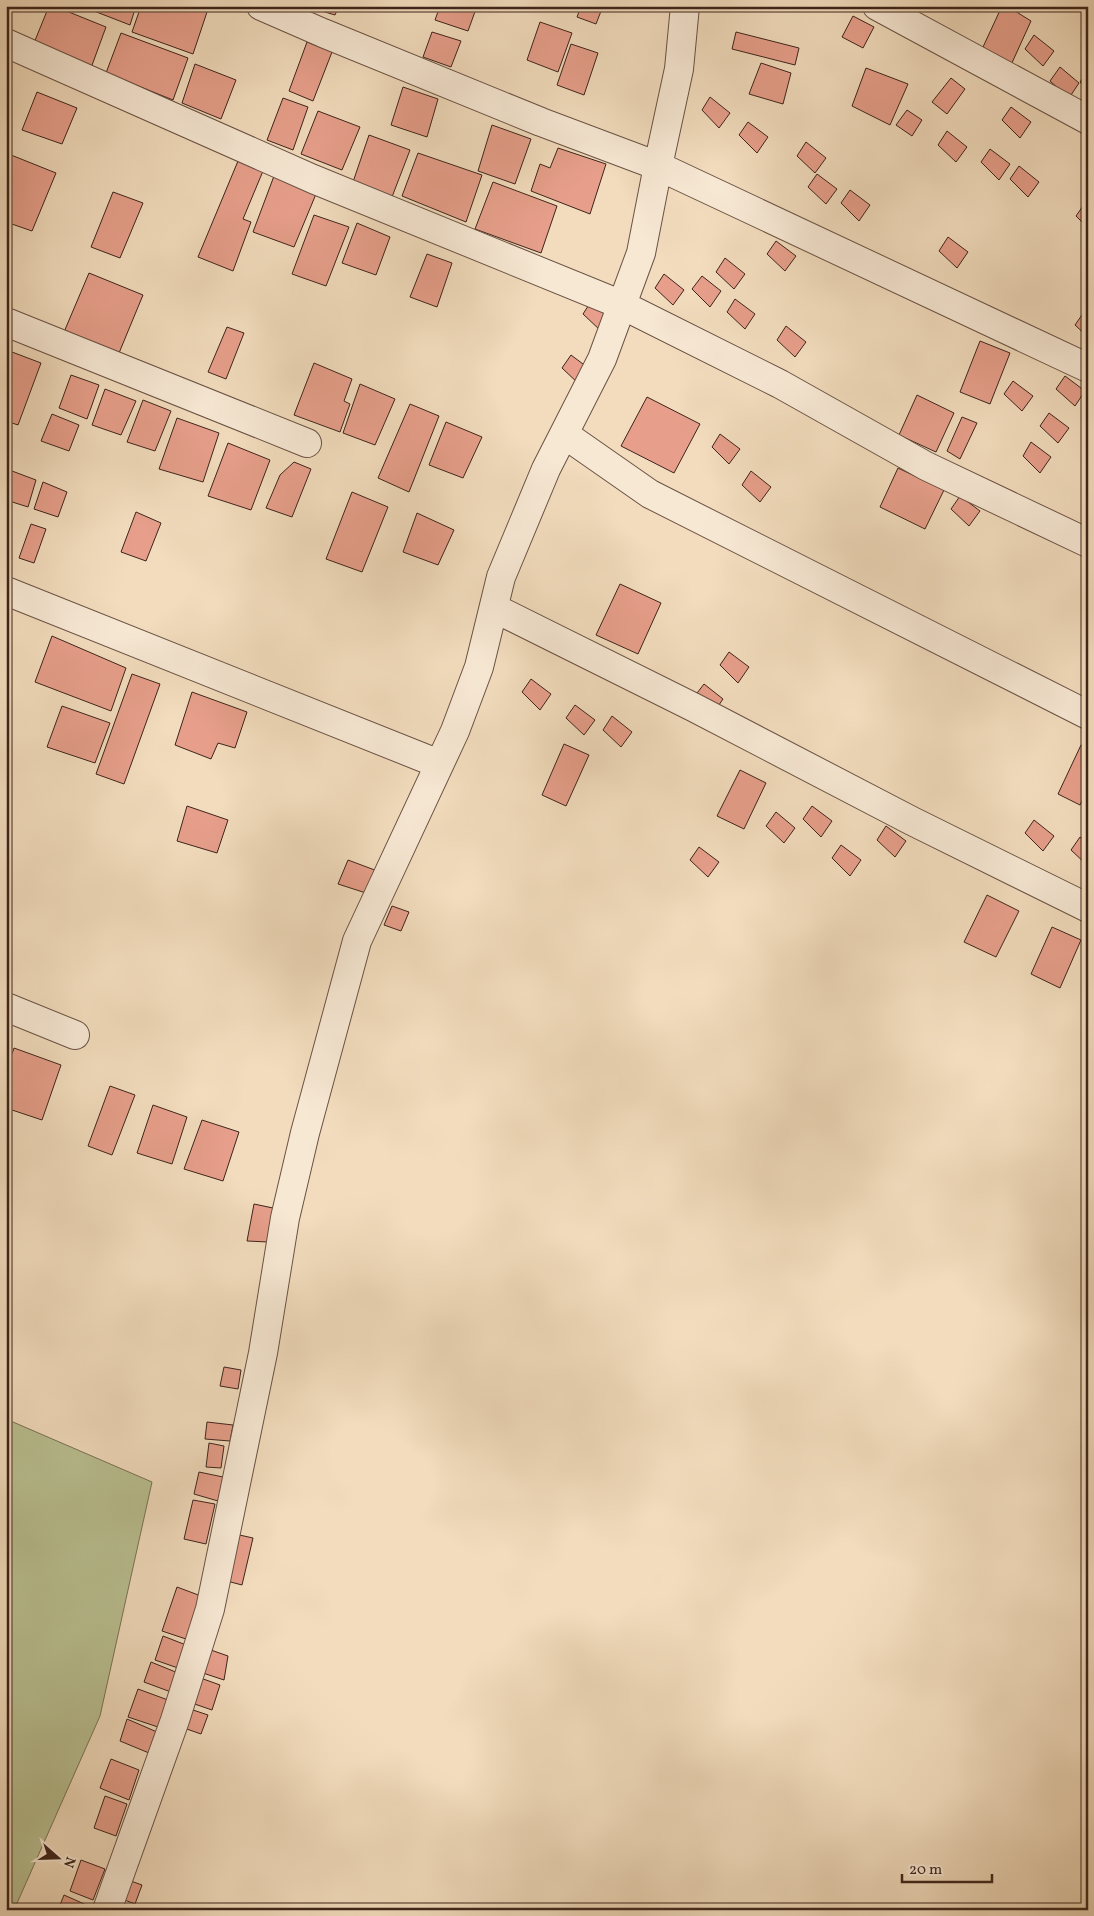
<svg xmlns="http://www.w3.org/2000/svg" width="1094" height="1916" font-family="Vollkorn,serif">
	<rect width="100%" height="100%" fill="#f2dcbd"/>
	<filter id="stains"><feTurbulence type="fractalNoise" baseFrequency=".004" numOctaves="4"/><feColorMatrix values="0 0 0 0 .2 0 0 0 0 .09 0 0 0 0 .02 0 0 0 .5 -.17"/></filter>
	<radialGradient id="worn" r=".72"><stop offset=".6" stop-color="#630" stop-opacity="0"/><stop offset="1" stop-color="#630" stop-opacity=".3"/></radialGradient>
	<path fill="#b9c092" stroke="#7b7256" d="M6 1419 152 1482 100 1716 14 1910H6Z"/>
	<path fill="#e79f8b" stroke="#3d241b" d="M49 6H54L106 27 91 68 34 43Z
		M81 6H136L130 25Z
		M141 6H209L193 54 132 32Z
		M316 6H339L335 15 315 9Z
		M440 6H477L468 31 435 20Z
		M581 6H603L596 24 577 17Z
		M1002 6H1007L1031 21 1011 65 983 47Z
		M853 16 874 27 863 48 842 37Z
		M540 22 572 33 558 72 527 60Z
		M432 32 461 41 451 67 423 57Z
		M736 32 799 48 795 65 732 49Z
		M121 33 188 58 173 100 106 73Z
		M1034 35 1054 51 1043 66 1025 49Z
		M307 42 332 52 313 101 289 91Z
		M571 44 598 53 584 95 557 85Z
		M761 63 791 73 783 104 749 94Z
		M195 64 236 80 221 119 182 103Z
		M1060 67 1079 83 1069 98 1050 81Z
		M866 68 908 84 890 125 852 106Z
		M1088 71V90L1080 82Z
		M951 78 965 89 947 114 932 102Z
		M403 87 438 99 427 137 391 125Z
		M37 92 77 108 62 144 22 130Z
		M710 97 730 113 719 128 702 110Z
		M283 98 308 107 293 150 267 140Z
		M1011 107 1031 122 1020 138 1002 120Z
		M907 110 922 120 912 136 896 125Z
		M318 111 360 127 342 170 301 154Z
		M748 122 768 137 757 153 739 135Z
		M492 125 531 139 515 184 478 171Z
		M947 131 967 147 956 162 938 145Z
		M369 135 410 150 392 197 353 182Z
		M806 142 826 158 815 173 797 156Z
		M558 148 606 164 590 214 531 191 540 164 550 168Z
		M990 149 1010 164 999 180 981 162Z
		M6 153 56 173 32 231 6 222Z
		M418 153 482 175 466 222 402 196Z
		M238 161 263 171 243 219 251 222 233 271 198 257Z
		M1019 166 1039 182 1028 197 1010 179Z
		M817 174 837 189 826 204 808 187Z
		M274 176 316 194 294 247 253 232Z
		M493 182 557 206 541 253 475 229Z
		M850 190 870 205 859 221 841 203Z
		M113 192 143 203 120 258 91 247Z
		M1085 203 1088 205V228L1076 216Z
		M314 215 349 227 326 286 292 274Z
		M357 223 390 237 376 275 342 263Z
		M948 237 968 252 957 268 939 251Z
		M776 241 796 256 785 271 767 254Z
		M427 254 452 263 437 307 410 297Z
		M725 258 745 274 734 289 716 272Z
		M89 273 143 295 119 353 64 332Z
		M664 274 684 290 673 305 655 288Z
		M702 276 721 291 710 307 692 289Z
		M735 299 755 314 745 329 727 312Z
		M592 300 612 315 601 331 583 314Z
		M1084 312 1088 315V337L1075 325Z
		M786 326 806 342 795 357 777 340Z
		M227 327 244 333 226 379 208 372Z
		M980 341 1010 353 990 404 960 392Z
		M12 352 41 363 18 425 6 421V368Z
		M571 355 591 370 580 385 562 368Z
		M314 363 352 379 344 401 350 404 340 432 294 415Z
		M71 375 99 385 87 419 59 408Z
		M1065 376 1085 391 1075 406 1056 389Z
		M1013 381 1033 396 1022 411 1004 394Z
		M360 384 395 399 375 445 343 433Z
		M105 389 136 401 121 435 92 425Z
		M917 395 954 413 936 452 899 435Z
		M647 397 700 424 674 473 621 446Z
		M143 400 171 411 155 451 127 442Z
		M410 404 439 416 409 492 378 478Z
		M1049 413 1069 428 1058 443 1040 426Z
		M52 414 79 425 69 451 41 441Z
		M962 417 977 423 960 459 947 451Z
		M177 418 219 433 203 482 159 469Z
		M446 422 482 437 463 478 429 465Z
		M720 434 740 449 729 464 712 447Z
		M1031 442 1051 457 1040 473 1023 456Z
		M228 443 270 460 251 510 208 496Z
		M294 462 311 469 292 517 266 508 280 475Z
		M898 468 944 490 925 529 880 507Z
		M12 471 36 480 28 507 6 500V488Z
		M751 471 771 487 760 502 742 485Z
		M43 482 67 492 58 517 34 509Z
		M352 492 388 507 362 572 326 559Z
		M960 496 980 511 969 526 951 509Z
		M136 512 161 523 146 561 121 552Z
		M417 513 454 530 438 565 403 552Z
		M31 524 46 529 34 563 19 558Z
		M620 584 661 603 638 654 596 635Z
		M52 636 126 668 111 711 35 682Z
		M729 652 749 667 738 683 720 665Z
		M132 674 160 684 124 784 96 774Z
		M531 679 551 694 540 710 522 692Z
		M704 684 723 699 712 715 694 697Z
		M192 692 247 712 235 748 218 743 211 759 175 745Z
		M575 705 595 720 584 735 566 718Z
		M62 706 110 723 95 763 47 747Z
		M612 716 632 732 621 747 603 730Z
		M564 744 589 755 566 806 542 795Z
		M1081 745 1088 748V789L1080 805 1058 794Z
		M740 770 766 783 744 829 717 816Z
		M187 806 228 820 217 853 177 841Z
		M812 806 832 821 821 837 803 819Z
		M776 812 795 828 784 843 766 826Z
		M1034 820 1054 836 1043 851 1025 833Z
		M886 826 906 841 895 857 877 840Z
		M1080 837 1088 843V866L1071 850Z
		M841 845 861 860 850 876 832 858Z
		M699 847 719 862 708 877 690 860Z
		M348 860 380 872 369 894 338 884Z
		M987 895 1019 911 996 957 964 942Z
		M392 906 409 912 401 931 384 925Z
		M1052 927 1081 940 1060 988 1031 974Z
		M14 1048 61 1065 42 1120 6 1108V1071Z
		M110 1086 135 1095 112 1155 88 1146Z
		M153 1105 187 1117 172 1164 137 1153Z
		M202 1120 239 1132 223 1181 184 1169Z
		M254 1204 273 1208 268 1242 247 1241Z
		M224 1367 241 1370 238 1389 220 1386Z
		M207 1422 233 1425 230 1441 205 1439Z
		M209 1443 224 1446 221 1468 206 1467Z
		M199 1472 223 1477 218 1501 194 1494Z
		M193 1500 215 1504 206 1544 184 1539Z
		M235 1534 253 1538 242 1585 223 1580Z
		M177 1587 201 1596 186 1639 162 1631Z
		M163 1636 186 1645 178 1668 155 1660Z
		M208 1649 228 1656 224 1680 200 1672Z
		M151 1662 178 1673 171 1692 144 1682Z
		M195 1676 220 1685 212 1710 186 1701Z
		M138 1689 168 1700 158 1727 128 1717Z
		M187 1708 208 1715 201 1734 181 1727Z
		M127 1719 157 1732 149 1753 120 1741Z
		M111 1759 139 1770 129 1800 100 1788Z
		M105 1796 127 1804 116 1836 94 1828Z
		M81 1860 105 1869 93 1900 70 1891Z
		M128 1880 142 1885 135 1904 122 1899Z
		M64 1895 91 1907 90 1910H58Z"/>
	<g fill="none" stroke-linecap="round" stroke-linejoin="round">
		<defs>
			<path id="street" d="M261 6 323 33 541 122 658 166 1088 368
				M877 6 1088 120
				M6 43 313 179 622 305 780 384 926 466 1088 543
				M6 322 307 443
				M564 434 650 494 1088 715
				M6 591 439 764
				M494 608 693 707 912 821 1088 908
				M6 1007 75 1035
				M107 1910 175 1720 210 1609 263 1353 285 1218 305 1133 357 941 455 731 479 667 501 577 546 469 602 359 641 253 658 166 679 69 685 6"/>
		</defs>
		<use href="#street" stroke="#6a5244" stroke-width="30"/>
		<use href="#street" stroke="#f7e8d4" stroke-width="28"/>
	</g>
	<rect width="1094" height="1916" fill="none" stroke="#f2dcbd" stroke-width="25"/>
	<rect x="8" y="8" width="1079" height="1901" fill="none" stroke="#3d241b" stroke-width="2.5"/>
	<rect x="12" y="12" width="1069" height="1891" fill="none" stroke="#3d241b"/>
	<g transform="translate(58 1858) rotate(110)" stroke="#f7e8d4" stroke-width="4" paint-order="stroke">
	<path d="M0-4L9 19L0 12L-9 19Z" fill="#3d241b"/>
	<text y="-8" font-size="14" font-weight="bold" text-anchor="middle" fill="#3d241b">N</text>
	</g>
	<path d="M902 1874v8h90v-8" fill="none" stroke="#3d241b" stroke-width="2.5"/>
	<text x="909" y="1874" font-size="15" fill="#3d241b" stroke="#f7e8d4" stroke-width="4" paint-order="stroke">20 m</text>
	<rect width="100%" height="100%" filter="url(#stains)"/>
	<rect width="100%" height="100%" fill="url(#worn)"/>
</svg>
